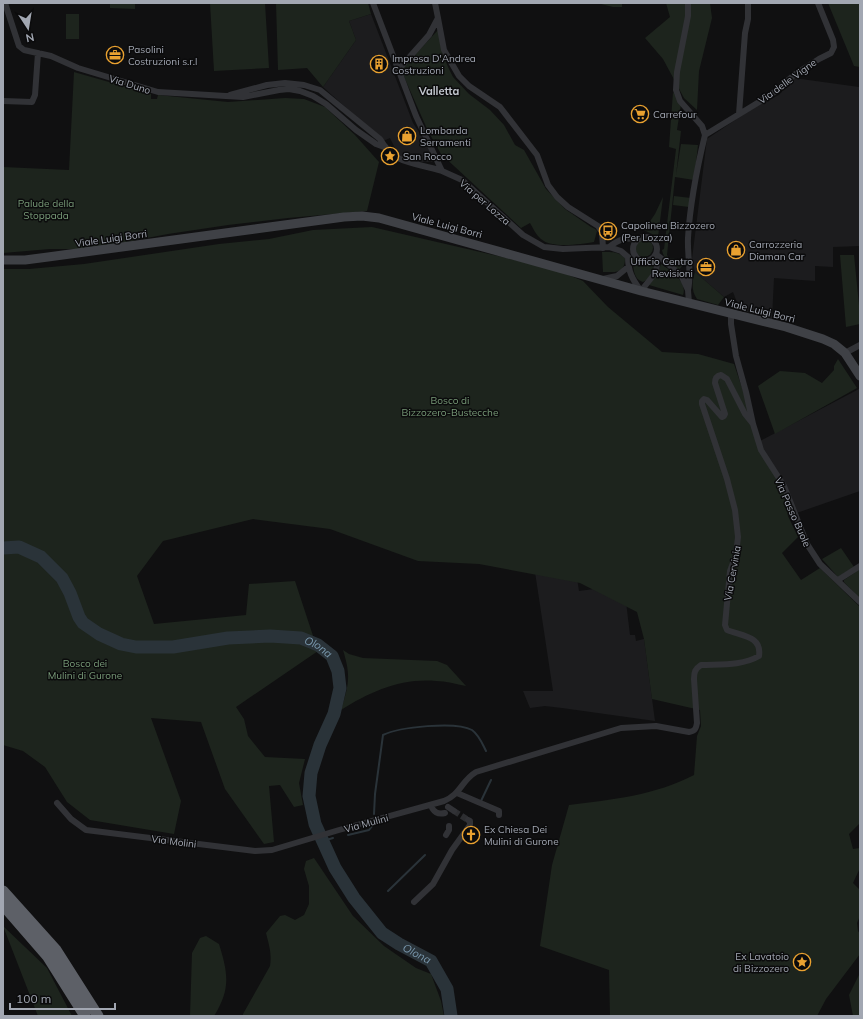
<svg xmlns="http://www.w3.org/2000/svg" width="863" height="1019" font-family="Mulish,sans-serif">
	<rect width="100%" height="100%" fill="#101011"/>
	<path fill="#1c1c1e" d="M371 14 413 123 436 158 432 162H414L399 156 390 138 383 141 323 87 356 40 349 21Z
		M794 78 859 87 860 246 833 247V267L815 266V281L774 278 772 319 740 310 733 292 724 297 695 272 692 259 707 139 753 108 779 95Z
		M859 389 860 390V491L788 516 783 489 760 441Z
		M575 566 579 591 624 585 630 635H635L636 641 644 639 655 721 562 708 545 706 530 708 523 691H553L535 572Z"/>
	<path fill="#1d241d" d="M110 3H135V9L110 8Z
		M210 3H265L269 68 214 71Z
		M276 3H368L371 14 349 21 356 40 323 87 307 68 278 70Z
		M597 3H622V7H613Z
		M666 3H710L712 18 699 71 697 110 684 98 663 59 645 38 670 17Z
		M828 3H860V67L854 66Z
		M66 14H79V39H66Z
		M438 30 442 52 448 67 453 77 469 94 490 110 504 125 515 145 524 150 546 189 565 209 591 227 595 229 597 231 594 242C581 244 552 249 541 239 536 235 533 228 530 223L521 228 441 154 428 131 401 70Z
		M74 72 151 94V99H157L158 95 228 102 285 98 304 99 325 107 355 135 379 162 367 211 288 218 228 225 168 234 89 249H50L3 253V167L69 170Z
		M673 92 681 104 677 130 681 131 676 175 681 144 698 145 694 180 675 177 667 255 669 258 687 260 679 270C670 264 664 260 662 250L664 249 676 149 669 147Z
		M674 196 691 198 689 207 673 205Z
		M663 197 658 237 644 230 655 214Z
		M372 227 554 269 583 281 608 307 662 352 698 354 734 364 760 441 783 489 788 516 798 537 782 553 801 580 820 568 860 607V823L849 834 853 849 860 848V868L853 883 860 890V916L857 923 858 931 860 934V954L826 999 817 1016H610L609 970 540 946 552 865 569 805C611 800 656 795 694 775L697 736 701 726 700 710 652 699 644 639 637 612 580 583 479 564 418 561 330 529 253 519 163 541 137 576 154 624 246 615 249 584 295 581 318 651 236 707 244 719 248 736 265 757 305 759 299 783 303 805 294 807 280 785 269 786 274 842 264 844 225 789 201 722 151 718 181 801 174 834 90 820 67 802 45 767 23 751 3 745V269H29L84 264 219 244 269 239 313 230Z
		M635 248a9 9 0 1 1 18 0a9 9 0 1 1-18 0Z
		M602 252C611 252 618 251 625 258 625 274 615 272 603 272Z
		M840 255H854L860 315V324L846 327Z
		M633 257C641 263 646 263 655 259 654 269 653 277 643 282 633 279 634 268 632 259Z
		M661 264C670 270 688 282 683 295L649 285 658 273Z
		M695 272 724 297 718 305 697 299C691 290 692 282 695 272Z
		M838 359 857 388 775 434 758 386 780 371 805 373 822 383 834 370V366Z
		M841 548 854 567 838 577 822 559Z
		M860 569V599L844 582V580Z
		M343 650 349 654 363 658 437 661 447 665 466 686C456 684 446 681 436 681 400 678 370 692 341 710 349 684 351 676 343 650Z
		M314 858 353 916 384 946 416 968 431 974 441 1001 444 1016H243V1014L270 966C272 954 269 945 266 933L280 916 285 915 295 920 304 915 309 904V886L304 869 306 861Z
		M3 926 47 968 72 1016H38Z
		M206 936 219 944C228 973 231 989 214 1016H190L192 953 200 938Z
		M860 973V1016H853L849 995Z"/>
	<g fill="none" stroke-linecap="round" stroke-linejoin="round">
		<path stroke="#2a3339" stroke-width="2" d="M481 801 491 780
			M374 814 375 794 383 735C399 727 456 721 472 730 479 735 482 743 486 751
			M348 835 369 830 373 825
			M323 841 333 838
			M388 891 425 855"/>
		<path stroke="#2a3339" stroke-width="13" id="s1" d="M3 548 19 547 41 557 62 578 70 593 79 617 83 623 99 634 121 644 136 647H173L228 638 270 636 301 638 318 645 332 656 338 671 340 688 334 714 320 745 311 773 309 796 315 824 335 868 354 898 382 933 399 944 431 961 447 989 451 1016"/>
		<path stroke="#2d2e31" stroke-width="6" stroke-dasharray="6 3" stroke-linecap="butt" d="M454 811 468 820"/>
		<path stroke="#313236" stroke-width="6" d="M5 3 19 46 24 50 51 56 78 68 158 92 243 97 279 90 289 89 300 91 313 96 326 104 356 130 376 144 384 147
			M373 3 416 116 442 171 462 180 523 235 544 247 563 249 609 247 621 251 628 257
			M688 3V16L677 72 676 90 680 101 702 126 705 135C697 168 690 204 688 238 687 255 692 273 688 290
			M438 18 444 50 459 76 469 86 500 107 537 155 548 185 557 197 568 207 598 226 602 232 603 248
			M398 70 429 35 438 18 435 3
			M230 95 267 85 285 83 304 85 320 90 380 139C395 166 416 162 442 171
			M3 101 32 102 35 95 38 53
			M739 114 745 33 748 19V3
			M705 135 772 94 794 75 819 59 831 53 834 47 833 40 818 3
			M633 249a12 12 0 1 1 24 0a12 12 0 1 1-24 0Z
			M609 247C618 240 625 237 637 239
			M656 254 681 275 688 290 689 303
			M628 257C628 271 632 279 641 291L656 272 658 256
			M603 279 617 276 628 267
			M731 313V324L736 356 746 392 753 424 761 450 784 486 807 544 820 564 860 602
			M845 353 860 345
			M838 580 860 566
			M457 793 499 811V815
			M57 803 71 819 86 830 255 851 272 850 339 830 444 801C461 794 461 781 476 772L621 728 656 726 689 732C695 731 696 729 697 723L694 679C694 672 695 669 701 665 720 664 742 666 759 656 762 636 742 636 727 630L725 625 730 571 736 555 738 537 735 510 727 479 702 404V401L704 399 707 400 722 417 724 416 725 414 715 383C715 379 716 376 721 375L727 379 745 414 753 424
			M431 805C433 812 438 815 445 813
			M448 807 454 811
			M446 835 449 830V826
			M414 902 433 884 452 850 470 825V821L468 820"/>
		<path stroke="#3f4146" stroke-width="9" d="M3 260H25L48 257 344 217 362 216 379 218 641 291 786 327 823 339 834 344 845 353 860 376"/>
		<path stroke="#5d6067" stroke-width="11" d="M3 891 56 950 98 1016
			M3 905 48 957 85 1016"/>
	</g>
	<defs>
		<symbol id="office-ring" viewBox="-11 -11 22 22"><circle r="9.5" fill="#0b0b0c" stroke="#e9a130" stroke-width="1.5"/><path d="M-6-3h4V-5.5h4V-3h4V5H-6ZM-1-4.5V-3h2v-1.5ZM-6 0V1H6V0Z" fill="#e9a130"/></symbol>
		<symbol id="building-ring" viewBox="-11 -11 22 22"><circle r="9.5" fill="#0b0b0c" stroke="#e9a130" stroke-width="1.5"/><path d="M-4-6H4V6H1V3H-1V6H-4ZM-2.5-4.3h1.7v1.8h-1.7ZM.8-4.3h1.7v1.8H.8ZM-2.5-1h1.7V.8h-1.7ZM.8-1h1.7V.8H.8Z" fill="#e9a130"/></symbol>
		<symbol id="supermarket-ring" viewBox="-11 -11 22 22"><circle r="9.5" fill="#0b0b0c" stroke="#e9a130" stroke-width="1.5"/><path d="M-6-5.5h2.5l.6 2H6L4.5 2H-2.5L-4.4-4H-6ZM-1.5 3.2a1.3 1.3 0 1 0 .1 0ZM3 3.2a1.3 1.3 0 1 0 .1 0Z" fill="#e9a130"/></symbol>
		<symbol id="shop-ring" viewBox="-11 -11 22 22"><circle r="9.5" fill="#0b0b0c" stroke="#e9a130" stroke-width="1.5"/><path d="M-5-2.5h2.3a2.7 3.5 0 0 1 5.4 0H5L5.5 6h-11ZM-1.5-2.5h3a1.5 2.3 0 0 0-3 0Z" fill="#e9a130"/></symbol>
		<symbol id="sight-ring" viewBox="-11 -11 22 22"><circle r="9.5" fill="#0b0b0c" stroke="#e9a130" stroke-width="1.5"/><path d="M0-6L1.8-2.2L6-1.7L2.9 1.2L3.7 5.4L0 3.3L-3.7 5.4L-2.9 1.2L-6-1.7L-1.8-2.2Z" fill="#e9a130"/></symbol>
		<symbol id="bus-ring" viewBox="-11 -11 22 22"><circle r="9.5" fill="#0b0b0c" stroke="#e9a130" stroke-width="1.5"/><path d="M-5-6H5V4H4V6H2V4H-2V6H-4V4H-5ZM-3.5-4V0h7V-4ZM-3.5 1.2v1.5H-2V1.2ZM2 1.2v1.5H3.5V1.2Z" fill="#e9a130"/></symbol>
		<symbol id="church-ring" viewBox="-11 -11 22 22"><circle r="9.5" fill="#0b0b0c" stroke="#e9a130" stroke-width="1.5"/><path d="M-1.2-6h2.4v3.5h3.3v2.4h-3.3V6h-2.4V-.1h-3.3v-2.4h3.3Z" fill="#e9a130"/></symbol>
	</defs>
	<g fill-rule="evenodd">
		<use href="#office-ring" x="105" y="45" width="20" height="20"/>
		<use href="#building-ring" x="369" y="54" width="20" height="20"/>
		<use href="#supermarket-ring" x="630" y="104" width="20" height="20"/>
		<use href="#shop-ring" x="397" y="126" width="20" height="20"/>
		<use href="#sight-ring" x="380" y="146" width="20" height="20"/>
		<use href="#bus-ring" x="598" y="221" width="20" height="20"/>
		<use href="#shop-ring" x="726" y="240" width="20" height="20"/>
		<use href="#office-ring" x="696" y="257" width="20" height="20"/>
		<use href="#church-ring" x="461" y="825" width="20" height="20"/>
		<use href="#sight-ring" x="792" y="952" width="20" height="20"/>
	</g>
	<g text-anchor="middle" stroke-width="3" stroke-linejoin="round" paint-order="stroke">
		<g font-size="10" fill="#a2a7b2" stroke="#0b0b0c" text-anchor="start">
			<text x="128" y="53">Pasolini<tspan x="128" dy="12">Costruzioni s.r.l</tspan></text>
			<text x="392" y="62">Impresa D'Andrea<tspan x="392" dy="12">Costruzioni</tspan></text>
			<text x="653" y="118">Carrefour</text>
			<text x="420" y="134">Lombarda<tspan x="420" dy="12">Serramenti</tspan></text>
			<text x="403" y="160">San Rocco</text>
			<text x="621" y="229">Capolinea Bizzozero<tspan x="621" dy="12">(Per Lozza)</tspan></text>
			<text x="749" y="248">Carrozzeria<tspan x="749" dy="12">Diaman Car</tspan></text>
			<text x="693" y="265" text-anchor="end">Ufficio Centro<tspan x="693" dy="12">Revisioni</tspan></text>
			<text x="484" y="833">Ex Chiesa Dei<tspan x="484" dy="12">Mulini di Gurone</tspan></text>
			<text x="789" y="960" text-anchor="end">Ex Lavatoio<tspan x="789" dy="12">di Bizzozero</tspan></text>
		</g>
		<g font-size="10" fill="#a2a7b2" stroke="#0b0b0c">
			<text transform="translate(787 81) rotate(-36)" y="4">Via delle Vigne</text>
			<text transform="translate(130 84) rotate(17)" y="4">Via Duno</text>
			<text transform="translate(485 202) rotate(41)" y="4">Via per Lozza</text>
			<text transform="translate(447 225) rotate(15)" y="4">Viale Luigi Borri</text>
			<text transform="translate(111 238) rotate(-8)" y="4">Viale Luigi Borri</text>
			<text transform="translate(760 310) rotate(14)" y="4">Viale Luigi Borri</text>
			<text transform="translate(793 512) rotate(66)" y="4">Via Passo Buole</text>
			<text transform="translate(732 573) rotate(-80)" y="4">Via Cervinia</text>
			<text transform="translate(366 823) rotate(-15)" y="4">Via Mulini</text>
			<text transform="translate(174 841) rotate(7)" y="4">Via Molini</text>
		</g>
		<g font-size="10" fill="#799c79" stroke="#0b0b0c">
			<text x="46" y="207">Palude della<tspan x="46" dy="12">Stoppada</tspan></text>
			<text x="450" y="404">Bosco di<tspan x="450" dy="12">Bizzozero-Bustecche</tspan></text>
			<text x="85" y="667">Bosco dei<tspan x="85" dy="12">Mulini di Gurone</tspan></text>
		</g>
		<g font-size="11" font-weight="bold" fill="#c2c6ce" stroke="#0b0b0c">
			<text x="439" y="95">Valletta</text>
		</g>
		<g font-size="11" font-style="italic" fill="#7997ac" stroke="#0b0b0c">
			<text dy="4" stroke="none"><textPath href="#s1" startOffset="364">Olona</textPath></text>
			<text dy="4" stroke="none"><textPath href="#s1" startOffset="725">Olona</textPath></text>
		</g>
	</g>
	<rect width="863" height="1019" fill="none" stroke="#a2a7b2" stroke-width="8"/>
	<g transform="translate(28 28) rotate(168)" stroke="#0b0b0c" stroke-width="3" paint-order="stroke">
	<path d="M0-3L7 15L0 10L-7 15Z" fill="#a2a7b2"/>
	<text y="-6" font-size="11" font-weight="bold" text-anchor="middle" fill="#a2a7b2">N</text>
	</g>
	<path d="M10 1003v6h105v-6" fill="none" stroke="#a2a7b2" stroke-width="2"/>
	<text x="16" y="1003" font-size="12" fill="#a2a7b2" stroke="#0b0b0c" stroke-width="3" paint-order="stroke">100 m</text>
</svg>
